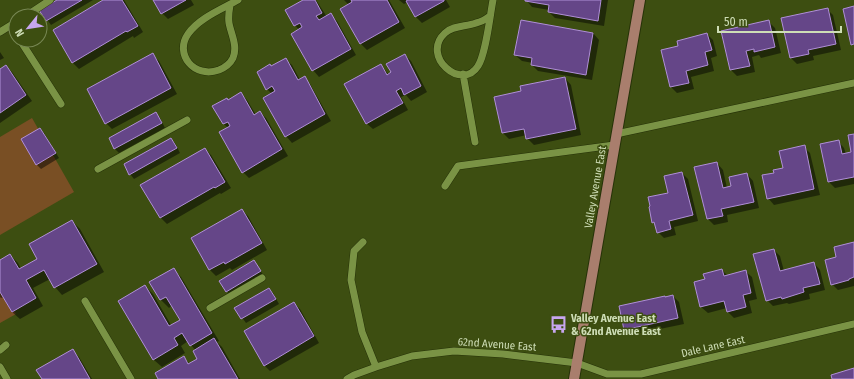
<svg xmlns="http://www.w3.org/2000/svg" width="854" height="379" font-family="'Fira Sans Condensed',sans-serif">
	<rect width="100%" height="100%" fill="#3d4e11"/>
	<path fill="#794f24" d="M32 118 74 192 0 235V137Z
		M0 286 16 314 0 323Z"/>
	<path fill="#0007" d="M59 0H93L51 25 41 11Z
		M105 0H124L143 32 134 38 133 36 79 69 73 63 54 31Z
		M154 0H191L194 5 168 19 162 13Z
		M305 0H316L327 17 331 15 337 21 356 55 319 77 313 70 299 30 295 25Z
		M344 0H389L405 28 367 50 361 44 341 9 349 5Z
		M399 0H446L450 7 422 23 416 17 408 2 404 4Z
		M526 0H608L604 26 555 18 549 12V10L532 7Z
		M827 9 833 15 841 50 813 56 814 60 797 64 791 58Z
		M521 21 593 33 599 40 592 80 538 71 532 65 533 63 522 61 515 55Z
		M769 22 775 28 781 53 761 58 759 55 752 57 755 72 737 76 731 70Z
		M707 34 713 40 717 56 711 58 714 71 691 77 694 89 677 93 671 87 663 51 680 47Z
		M0 52 4 58 0 60Z
		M152 55 159 61 177 94 112 129 106 123Z
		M405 55 411 61 427 92 411 101 406 95 401 97 408 110 373 129 366 123 381 65 389 75Z
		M285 59 292 65 300 80 304 78 310 84 331 121 292 143 286 136 272 94 267 89 272 67Z
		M6 66 12 72 32 101 0 123V70Z
		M565 78 571 85 581 135 534 145 527 138V135L509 139 503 133 496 97 523 92Z
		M241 93 247 100 256 115 260 112 266 118 288 156 249 178 243 172 228 128 224 124 214 107 228 101Z
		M156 114 160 118 165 128 119 153 115 149 110 138Z
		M40 129 44 133 59 158 41 169 37 165 22 140Z
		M854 135V184L835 188 829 182 821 145 838 141 844 148 846 154 853 153Z
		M171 139 175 143 180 153 134 179 130 174 125 165Z
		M804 147 810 153 820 195 774 205 768 198 775 174 784 169Z
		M205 149 211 155 231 188 221 194 220 193 167 224 161 218Z
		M717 163 723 170 727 188 732 187 747 174 753 181 759 208 727 215 728 222 714 225 708 219Z
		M682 173 688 179 698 221 674 227 676 235 664 238 658 232 656 225 653 222 669 194Z
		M242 210 248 216 267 250 232 270 230 268 216 276 210 270 192 238Z
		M72 221 80 229 104 272 62 295 55 287 50 279 33 288 43 306 20 319 12 312 4 297 1 298 0 297V261L10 255 18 263 21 269 39 259Z
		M854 243V286L838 290 832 284Z
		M774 250 780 256 784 271 814 263 820 270 825 290 809 294 810 299 789 304 787 303 773 306 767 300Z
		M254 262 264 276 231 296 227 291Z
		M173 269 181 277 219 341 217 342 222 347 240 379H159L184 358 190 364 199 359 195 350 188 341 181 346 185 353 162 367 154 360 119 301 145 286 153 294 171 325 181 320 172 305 169 308 161 300 151 282Z
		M722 270 728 276 745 271 752 277 757 299 749 301 752 313 734 318 728 312 727 308 708 313 701 307 706 280Z
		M269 289 273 293 279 304 246 323 236 309Z
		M673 296 679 302 684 324 631 335 625 329 665 298Z
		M294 303 300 309 319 343 270 371 264 365Z
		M73 351 79 357 92 379H43Z"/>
	<path fill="#654688" stroke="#b08fd8" d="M57 0H82L46 21 39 10Z
		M103 0H122L138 26 127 32 126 31 72 63 53 30Z
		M153 0H186L161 14Z
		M303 0H315L322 13 316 16 319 20 331 13 351 49 312 71 291 34 302 27 300 23 294 26 285 10Z
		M351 0H387L399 22 360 44 340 9 352 2Z
		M408 0H444V1L415 17 406 1Z
		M525 0H601L598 21 548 12 549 5 525 1Z
		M854 6V44L851 45 843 9Z
		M828 8 836 44 808 50 809 54 790 58 781 18Z
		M521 20 593 33 586 75 531 65 532 58 514 55Z
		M769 20 775 47 754 52V49L746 51 750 66 730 70 721 31Z
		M707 33 712 50 705 52 708 65 686 71 689 83 670 87 661 50 678 46 677 41Z
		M153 53 171 88 105 124 87 89Z
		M405 54 421 86 404 95 401 88 396 91 403 103 366 124 344 84 381 64 387 75 391 72 386 64Z
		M286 58 298 80 305 76 325 114 285 137 263 98 275 91 272 86 266 90 257 72 270 64 271 66Z
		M6 65 26 95 0 113V69Z
		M565 77 576 129 526 139 524 129 502 133 494 97 521 91 520 86Z
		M241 92 254 115 260 111 282 149 242 173 219 132 230 126 228 122 223 124 212 106 227 98 228 100Z
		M156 112 162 123 114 149 109 138Z
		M40 128 56 153 36 165 21 139Z
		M854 134V177L828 182 820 144 839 140 842 154 851 152 848 135Z
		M171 138 177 148 129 175 124 164Z
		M805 145 814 189 767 199 762 175 774 173 773 170 783 168 779 151Z
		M205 148 225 182 215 188 214 187 160 218 140 185Z
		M717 162 723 188 731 186 729 177 747 173 754 202 721 209 723 216 707 219 694 167Z
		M682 172 693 215 669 221 671 229 657 233 654 222 652 223 649 207 650 206 648 197 668 193 664 176Z
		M242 209 262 243 225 264 224 262 209 270 191 238Z
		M72 220 97 264 54 288 44 270 26 280 36 298 12 312 0 292V260L10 254 19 269 37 259 29 244Z
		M854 242V277L849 279V280L831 285 825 260 836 257 834 247Z
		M774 249 780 271 814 262 820 284 803 288 804 292 782 299 781 297 766 301 753 254Z
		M254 260 261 271 226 292 219 281Z
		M174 268 212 333 190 346 182 333 174 338 178 345 153 360 118 301 145 285 169 326 180 320 166 297 160 300 149 282Z
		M722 269 724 276 746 270 751 293 743 295 746 307 727 312 724 301 700 307 694 282 705 279 703 274Z
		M269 288 276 299 241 319 234 308Z
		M673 295 678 318 624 330 619 306 665 296V297Z
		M294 302 314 336 264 366 244 331Z
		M214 338 238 379H158L155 373 184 356 188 364 197 359 193 351Z
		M73 349 90 379H42L36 370Z
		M854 368V379H832L831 375Z"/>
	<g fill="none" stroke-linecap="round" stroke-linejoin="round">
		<defs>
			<path id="minor" d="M230 5C229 11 228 17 229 23 231 34 238 46 233 58 230 64 224 68 219 70 194 79 174 54 188 34 199 18 222 9 238 0
				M26 16 50 0
				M490 16C486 19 481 22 476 23 466 27 454 25 445 33 420 56 462 92 478 66 486 54 490 15 493 0
				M11 25 16 33
				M0 32 16 22
				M20 40 61 104
				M463 74 475 142
				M616 134 854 83
				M98 169 187 120
				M445 186 458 166 614 145
				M363 242 354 251 351 280 362 332 376 367
				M85 301 131 379
				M210 308 262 278
				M0 350 6 345
				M0 367 7 379
				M347 379 354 375 376 367 412 356 454 351 503 354 577 363 607 374H641L854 324"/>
			<path id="major" d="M574 379 640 0"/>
		</defs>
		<use href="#minor" stroke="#263208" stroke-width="8"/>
		<use href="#major" stroke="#263208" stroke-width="12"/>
		<use href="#minor" stroke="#7a9345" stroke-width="7"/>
		<use href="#major" stroke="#a97e6d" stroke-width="10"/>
	</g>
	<defs>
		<symbol id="bus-bare" viewBox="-9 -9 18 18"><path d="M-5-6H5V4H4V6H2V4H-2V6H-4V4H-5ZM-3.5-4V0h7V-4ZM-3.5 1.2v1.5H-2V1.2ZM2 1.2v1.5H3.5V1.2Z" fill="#c7a6ef" stroke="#3d4e11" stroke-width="2.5" paint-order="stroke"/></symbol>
	</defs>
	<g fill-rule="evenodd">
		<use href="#bus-bare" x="546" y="312" width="25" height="25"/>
	</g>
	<g text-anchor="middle" stroke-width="3" stroke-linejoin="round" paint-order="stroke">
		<g font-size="11" fill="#ceddb6" stroke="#3d4e11">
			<text transform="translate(595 187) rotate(-80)" y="4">Valley Avenue East</text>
			<text transform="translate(497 344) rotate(4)" y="4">62nd Avenue East</text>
			<text transform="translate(713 346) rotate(-13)" y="4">Dale Lane East</text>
		</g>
		<g font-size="11" font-weight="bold" fill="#ceddb6" stroke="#3d4e11" text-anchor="start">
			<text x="571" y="322">Valley Avenue East<tspan x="571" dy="13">&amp; 62nd Avenue East</tspan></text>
		</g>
	</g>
	<g transform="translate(28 28) rotate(240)"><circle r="19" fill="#3d4e11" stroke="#778753"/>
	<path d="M0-3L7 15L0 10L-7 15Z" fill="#c7a6ef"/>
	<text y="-6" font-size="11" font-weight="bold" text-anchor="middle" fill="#ceddb6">N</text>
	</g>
	<path d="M718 26v6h123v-6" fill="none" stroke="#ceddb6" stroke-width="2"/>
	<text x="724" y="26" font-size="12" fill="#ceddb6" stroke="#3d4e11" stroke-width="3" paint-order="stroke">50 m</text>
</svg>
